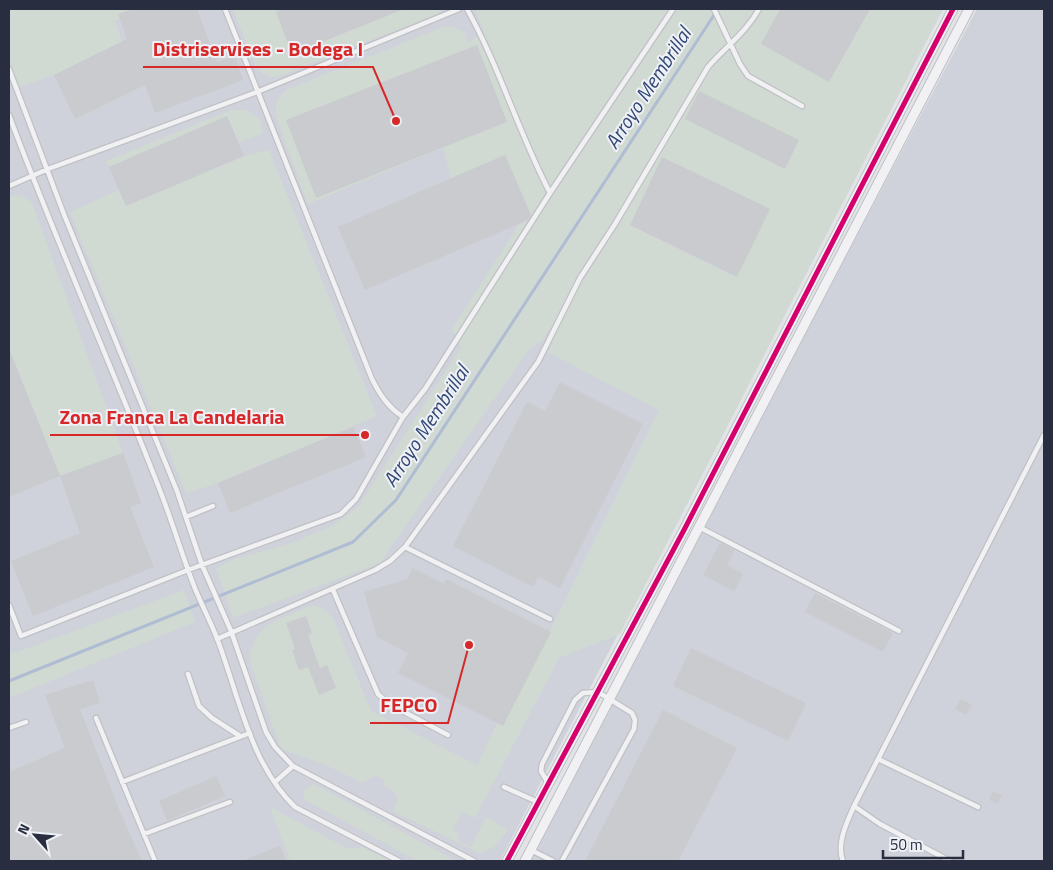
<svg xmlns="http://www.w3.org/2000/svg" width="1053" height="870" font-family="'Titillium Web',sans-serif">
	<rect width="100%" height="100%" fill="#e1e3e7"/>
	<path fill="#cfd2da" d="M9 9H943L500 861H9Z
		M977 9H1044V861H526Z"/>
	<path fill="#d0dad2" d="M9 9H145L115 21 122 42 54 75 19 87 9 61Z
		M233 9H441L438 14 279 76 270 77 257 70Z
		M475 9H943L620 634 559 658 475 818 462 812 453 830 459 834 457 840 471 847 486 817 507 829C501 842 493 850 479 853L393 811 398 799 393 790 384 785 385 779 375 776 362 783 326 765 281 749 249 659C254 622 283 618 314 605L325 610 333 618 371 711 477 765 497 723 503 726 659 410 547 352 553 344 550 329 542 341 529 349 380 563 233 618 216 568 234 559 292 543 332 526 359 506 461 347 452 329 520 223 532 218 505 155 451 178 443 148 308 204 276 117V101L286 90 443 27H455L465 33 467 43 484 33Z
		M231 110H247L260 119 263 133 239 143 227 116 109 167 106 161Z
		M269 150 377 416 218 483 186 493 70 212 119 190 126 206 244 156Z
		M21 195 32 203 123 453 60 476 9 348V196Z
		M184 590 195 622 9 698V648L12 654Z
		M314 784 456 861H418L305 800 303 793 307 787Z
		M270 807 348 849 362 847 390 861H290Z"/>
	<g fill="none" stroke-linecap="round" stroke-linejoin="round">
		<path stroke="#afbcd3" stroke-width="3" d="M9 681 353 542 396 500 718 9"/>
	</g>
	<path fill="#c9cbcf" d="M133 9H197L217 62 235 56 243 80 155 113 145 85 75 119 54 75 127 39 118 14Z
		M284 9H404L292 54 276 12Z
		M780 9H870L829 82 761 44Z
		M477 45 507 122 316 198 286 120Z
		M699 91 799 140 785 169 685 119Z
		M227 116 244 156 126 206 109 167Z
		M505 155 531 215 528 220 365 290 338 227Z
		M662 157 770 209 737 277 630 225Z
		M9 349 60 476 9 497Z
		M560 382 643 424 560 588 538 577 533 587 453 546 527 402 545 411Z
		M353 427 366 457 230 513 218 483Z
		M123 453 141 503 130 507 154 567 33 616 11 561 80 533 60 476Z
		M720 543 735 550 727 565 743 574 734 591 703 575Z
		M413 568 444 584 446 579 551 632 503 726 398 673 408 653 377 637 364 592 407 579Z
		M815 593 893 633 883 652 805 612Z
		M306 616 312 633 308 635 320 668 327 665 336 688 319 695 308 667 299 670 292 650 295 649 286 623Z
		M691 648 806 703 788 741 673 686Z
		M93 680 100 703 80 709 120 812 142 861H9V772L65 748 45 695Z
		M961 699 972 705 966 715 955 709Z
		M663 710 737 748 678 861H585Z
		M216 776 225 796 167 821 159 801Z
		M993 791 1002 795 998 804 989 800Z
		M280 846 286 861H242Z"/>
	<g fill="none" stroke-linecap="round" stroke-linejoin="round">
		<defs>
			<path id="service" d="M225 9 372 379C380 395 388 407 403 417
				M467 9C500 68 519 134 550 193
				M714 9 740 64 748 76 802 106
				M9 69 65 217 177 491 202 565 231 631 266 732 275 747 293 766 474 861
				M9 115C56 242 112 366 161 493 173 524 182 555 194 586 201 604 211 622 218 641 239 697 251 765 295 807L399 861
				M9 186 48 169 257 92 459 9
				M186 517 213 506
				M699 527 899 631
				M405 547 550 619
				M333 590 378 694 389 704 448 735
				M9 605 21 636 188 570 341 514 356 499 403 417 425 389 550 193 673 9
				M217 639 375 570 390 561 405 547 538 362 580 278 615 224 708 67C725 47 746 33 759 9
				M188 674 199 706 212 718 240 736
				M96 718 155 861
				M9 728 26 722
				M878 759 978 807
				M122 782 250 733
				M275 782 293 766
				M548 783 541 771 542 764 575 700 583 693 598 692 632 713 635 720 634 729 562 861
				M504 787 538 802
				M854 806 880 824 950 861
				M144 834 230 802
				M531 850 553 861
				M843 861C836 844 847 822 854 806L1044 435"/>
			<path id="minor" d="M507 861 684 530 953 9
				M525 861 969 9"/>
		</defs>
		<use href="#service" stroke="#bfc1c5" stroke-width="7"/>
		<use href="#minor" stroke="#bfc1c5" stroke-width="11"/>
		<use href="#service" stroke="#f1f1f3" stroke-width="4.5"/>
		<use href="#minor" stroke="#f1f1f3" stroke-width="9"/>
		<defs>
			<path id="cycleway" d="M507 861 684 530 953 9"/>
		</defs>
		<use href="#cycleway" stroke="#eff1f6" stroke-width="8"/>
		<use href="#cycleway" stroke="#d6006c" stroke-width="5"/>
	</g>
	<g text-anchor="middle" stroke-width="4" stroke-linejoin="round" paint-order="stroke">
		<g font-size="20" font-style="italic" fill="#314875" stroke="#eff1f6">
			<text transform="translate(648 88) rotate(-57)" y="7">Arroyo Membrillal</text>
			<text transform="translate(426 426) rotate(-57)" y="7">Arroyo Membrillal</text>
		</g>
	</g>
	<path fill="none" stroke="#d62828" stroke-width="2" d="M396 121L373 67H143M365 435L295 435H50M469 645L448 723H370"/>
	<g fill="#d62828" stroke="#eff1f6" stroke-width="2">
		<circle cx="396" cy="121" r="5"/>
		<circle cx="365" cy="435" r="5"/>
		<circle cx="469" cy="645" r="5"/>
	</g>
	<g font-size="20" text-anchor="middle" font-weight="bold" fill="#d62828" stroke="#eff1f6" stroke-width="4" stroke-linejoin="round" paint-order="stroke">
		<text x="258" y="56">Distriservises - Bodega I</text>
		<text x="172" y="424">Zona Franca La Candelaria</text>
		<text x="409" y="712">FEPCO</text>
	</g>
	<rect width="1053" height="870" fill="none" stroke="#282e40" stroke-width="20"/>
	<g transform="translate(35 835) rotate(297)" stroke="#eff1f6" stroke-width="4" paint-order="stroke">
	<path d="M0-4L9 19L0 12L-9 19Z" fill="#282e40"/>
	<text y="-8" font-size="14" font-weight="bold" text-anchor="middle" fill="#282e40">N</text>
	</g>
	<path d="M883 850v8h80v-8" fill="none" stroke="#282e40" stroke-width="2.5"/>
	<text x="890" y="850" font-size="15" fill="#282e40" stroke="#eff1f6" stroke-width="4" paint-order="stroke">50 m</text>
</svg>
